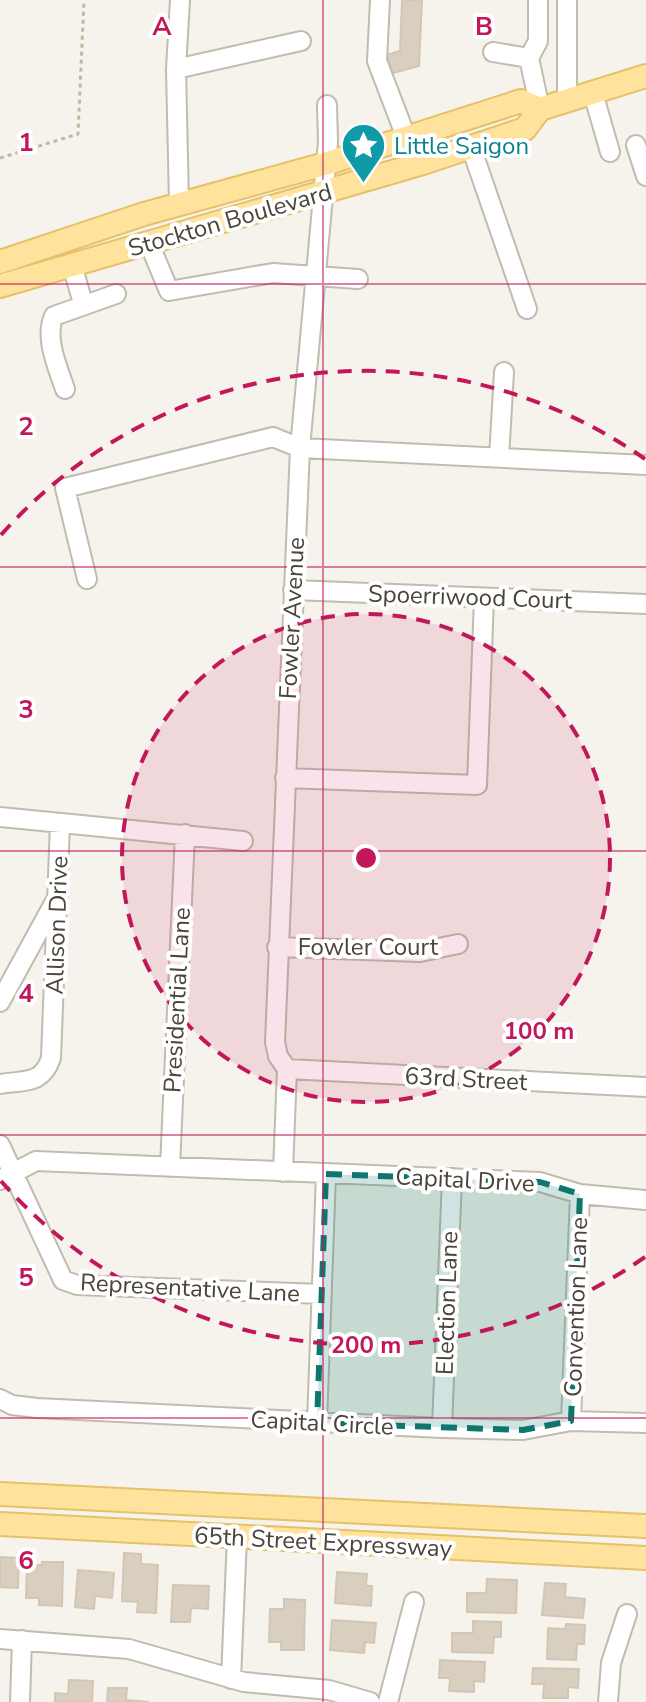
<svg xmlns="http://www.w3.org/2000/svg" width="646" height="1702" font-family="'Nunito Sans',sans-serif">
	<rect width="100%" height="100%" fill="#f6f3ec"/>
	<path fill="#d8cfc1" stroke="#d3c7b4" stroke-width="2" d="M402 0H422L419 66 393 73 387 55 400 51Z
		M124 1553 141 1554V1564L158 1565 156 1613 137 1612 138 1602 122 1601Z
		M0 1557 19 1558 18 1588 0 1587Z
		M42 1562H63L62 1606 39 1605V1598H26L27 1565H42Z
		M78 1570 114 1573 112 1598 95 1596 94 1609 75 1607Z
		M337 1572 367 1574 366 1586H372L371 1606 335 1603Z
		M487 1579 517 1580 516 1613 467 1612V1593H486Z
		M545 1583 566 1584 565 1597 585 1599 583 1618 542 1615Z
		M173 1585 209 1586 208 1609 191 1608 190 1622H171Z
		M284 1599 305 1600 304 1650H281V1642H269L270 1609H284Z
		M332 1620 376 1623 374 1643 365 1642 364 1653 330 1650Z
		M473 1621 501 1622V1637H494L493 1653 452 1652V1633H473Z
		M566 1624 585 1625 584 1644H577L576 1660 547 1659 548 1628 565 1629Z
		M440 1660 485 1662 484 1682 474 1681V1692L449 1691 450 1678H439Z
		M533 1668 579 1669 578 1688 568 1687V1698H543L544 1684H532Z
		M69 1680 93 1681 92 1702H55V1693L68 1694Z
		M108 1688H127L126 1700 149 1702H107Z"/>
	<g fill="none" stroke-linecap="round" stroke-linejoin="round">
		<defs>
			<path id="minor" d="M380 0 377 61 406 137
				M538 0V41L529 58 540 109
				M493 52 529 58
				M176 69 301 41
				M593 93 610 152
				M567 100V0
				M636 145 646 176
				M471 147 527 309
				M179 204 176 69 180 0
				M149 243 169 291 273 273 358 279
				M72 265 83 303
				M65 389C58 368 44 338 54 316L116 294
				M499 458 504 372
				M87 579 65 488 273 437 300 448 646 465
				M293 590 646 604
				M285 778 477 785 484 598
				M0 817 243 841
				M277 947 420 952 458 944
				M0 1002 58 896
				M287 1069 278 1056 275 1042 300 448 328 142 327 105
				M287 1069 646 1087
				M0 1084C24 1080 42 1085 51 1058L60 823
				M0 1145 63 1280 77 1285 322 1294
				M170 1167 185 834
				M283 1172 287 1069
				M0 1180 36 1161 540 1182 580 1194 646 1200
				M0 1399 12 1405 37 1408 442 1428 523 1430 571 1421 646 1423
				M571 1421 580 1194
				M317 1423 326 1174
				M442 1428 452 1178
				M0 1639 129 1649 244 1682 329 1690 370 1702
				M231 1679 237 1537
				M20 1702 22 1640
				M388 1702 414 1602
				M608 1702 611 1663 627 1614"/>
			<path id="major" d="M0 262 144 214 325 164 521 101 540 109
				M0 286 423 163 525 129 540 109 646 76
				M0 1494 646 1526
				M0 1524 646 1558"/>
		</defs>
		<use href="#minor" stroke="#c2bbae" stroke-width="22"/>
		<use href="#major" stroke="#e6c16a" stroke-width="26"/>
		<path stroke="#c4b79f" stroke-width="3" stroke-dasharray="4 4" stroke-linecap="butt" d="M0 158 78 134 84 0"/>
		<use href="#minor" stroke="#fff" stroke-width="18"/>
		<use href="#major" stroke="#ffe39c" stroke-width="22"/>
	</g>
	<path fill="#0f766e" fill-opacity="0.2" stroke="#0f766e" stroke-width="6" stroke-dasharray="16 10" stroke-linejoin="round" d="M326 1174 540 1182 580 1194 571 1421 523 1430 317 1423Z"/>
	<path fill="none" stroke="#c2185b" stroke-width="2" stroke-opacity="0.55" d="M323 0V1702M0 284H646M0 567H646M0 851H646M0 1135H646M0 1418H646"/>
	<circle cx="366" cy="858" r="244" fill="#c2185b" fill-opacity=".12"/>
	<g fill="none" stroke="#c2185b" stroke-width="4" stroke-dasharray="14 10">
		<circle cx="366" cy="858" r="244"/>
		<path d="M645 1257A487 487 0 0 1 1 1181M1 535A487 487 0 0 1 645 459"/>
	</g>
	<defs>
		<symbol id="sight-pin" viewBox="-11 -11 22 30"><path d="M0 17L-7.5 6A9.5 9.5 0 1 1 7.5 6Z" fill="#0f9aa8" stroke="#fff"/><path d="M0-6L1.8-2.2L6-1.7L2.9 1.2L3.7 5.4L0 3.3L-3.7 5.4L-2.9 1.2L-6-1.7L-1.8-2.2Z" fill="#fff"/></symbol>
	</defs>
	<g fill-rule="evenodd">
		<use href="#sight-pin" x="338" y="120" width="51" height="69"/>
	</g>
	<g text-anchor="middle" stroke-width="8" stroke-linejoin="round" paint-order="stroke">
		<g font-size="24" fill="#0d838f" stroke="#fff" text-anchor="start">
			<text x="394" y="154">Little Saigon</text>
		</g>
		<g font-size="24" fill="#4b4439" stroke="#fff">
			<text transform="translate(230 220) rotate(-16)" y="8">Stockton Boulevard</text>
			<text transform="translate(470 597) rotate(2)" y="8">Spoerriwood Court</text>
			<text transform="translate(292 618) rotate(-87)" y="8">Fowler Avenue</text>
			<text transform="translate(57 925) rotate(-88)" y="8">Allison Drive</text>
			<text x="368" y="955">Fowler Court</text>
			<text transform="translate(177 1000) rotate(-87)" y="8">Presidential Lane</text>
			<text transform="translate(466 1079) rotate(3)" y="8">63rd Street</text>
			<text transform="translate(465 1180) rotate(3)" y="8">Capital Drive</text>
			<text transform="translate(190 1288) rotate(3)" y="8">Representative Lane</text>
			<text transform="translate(447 1303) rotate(-88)" y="8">Election Lane</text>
			<text transform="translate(576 1307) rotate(-88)" y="8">Convention Lane</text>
			<text transform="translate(322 1423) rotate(3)" y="8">Capital Circle</text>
			<text transform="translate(323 1542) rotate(3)" y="8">65th Street Expressway</text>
		</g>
	</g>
	<g font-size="26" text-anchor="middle" font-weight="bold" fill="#c2185b" stroke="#fff" stroke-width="8" stroke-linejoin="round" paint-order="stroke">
		<text x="162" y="35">A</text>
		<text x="484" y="35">B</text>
		<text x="26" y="151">1</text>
		<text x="26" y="435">2</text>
		<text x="26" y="718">3</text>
		<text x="26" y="1002">4</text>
		<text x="26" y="1286">5</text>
		<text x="26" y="1569">6</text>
	</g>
	<circle cx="366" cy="858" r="12" fill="#c2185b" stroke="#fff" stroke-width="4"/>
	<g font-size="24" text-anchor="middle" font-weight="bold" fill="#c2185b" stroke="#fff" stroke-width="8" stroke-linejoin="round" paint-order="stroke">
		<text x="539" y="1039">100 m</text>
		<text x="366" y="1353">200 m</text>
	</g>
</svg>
